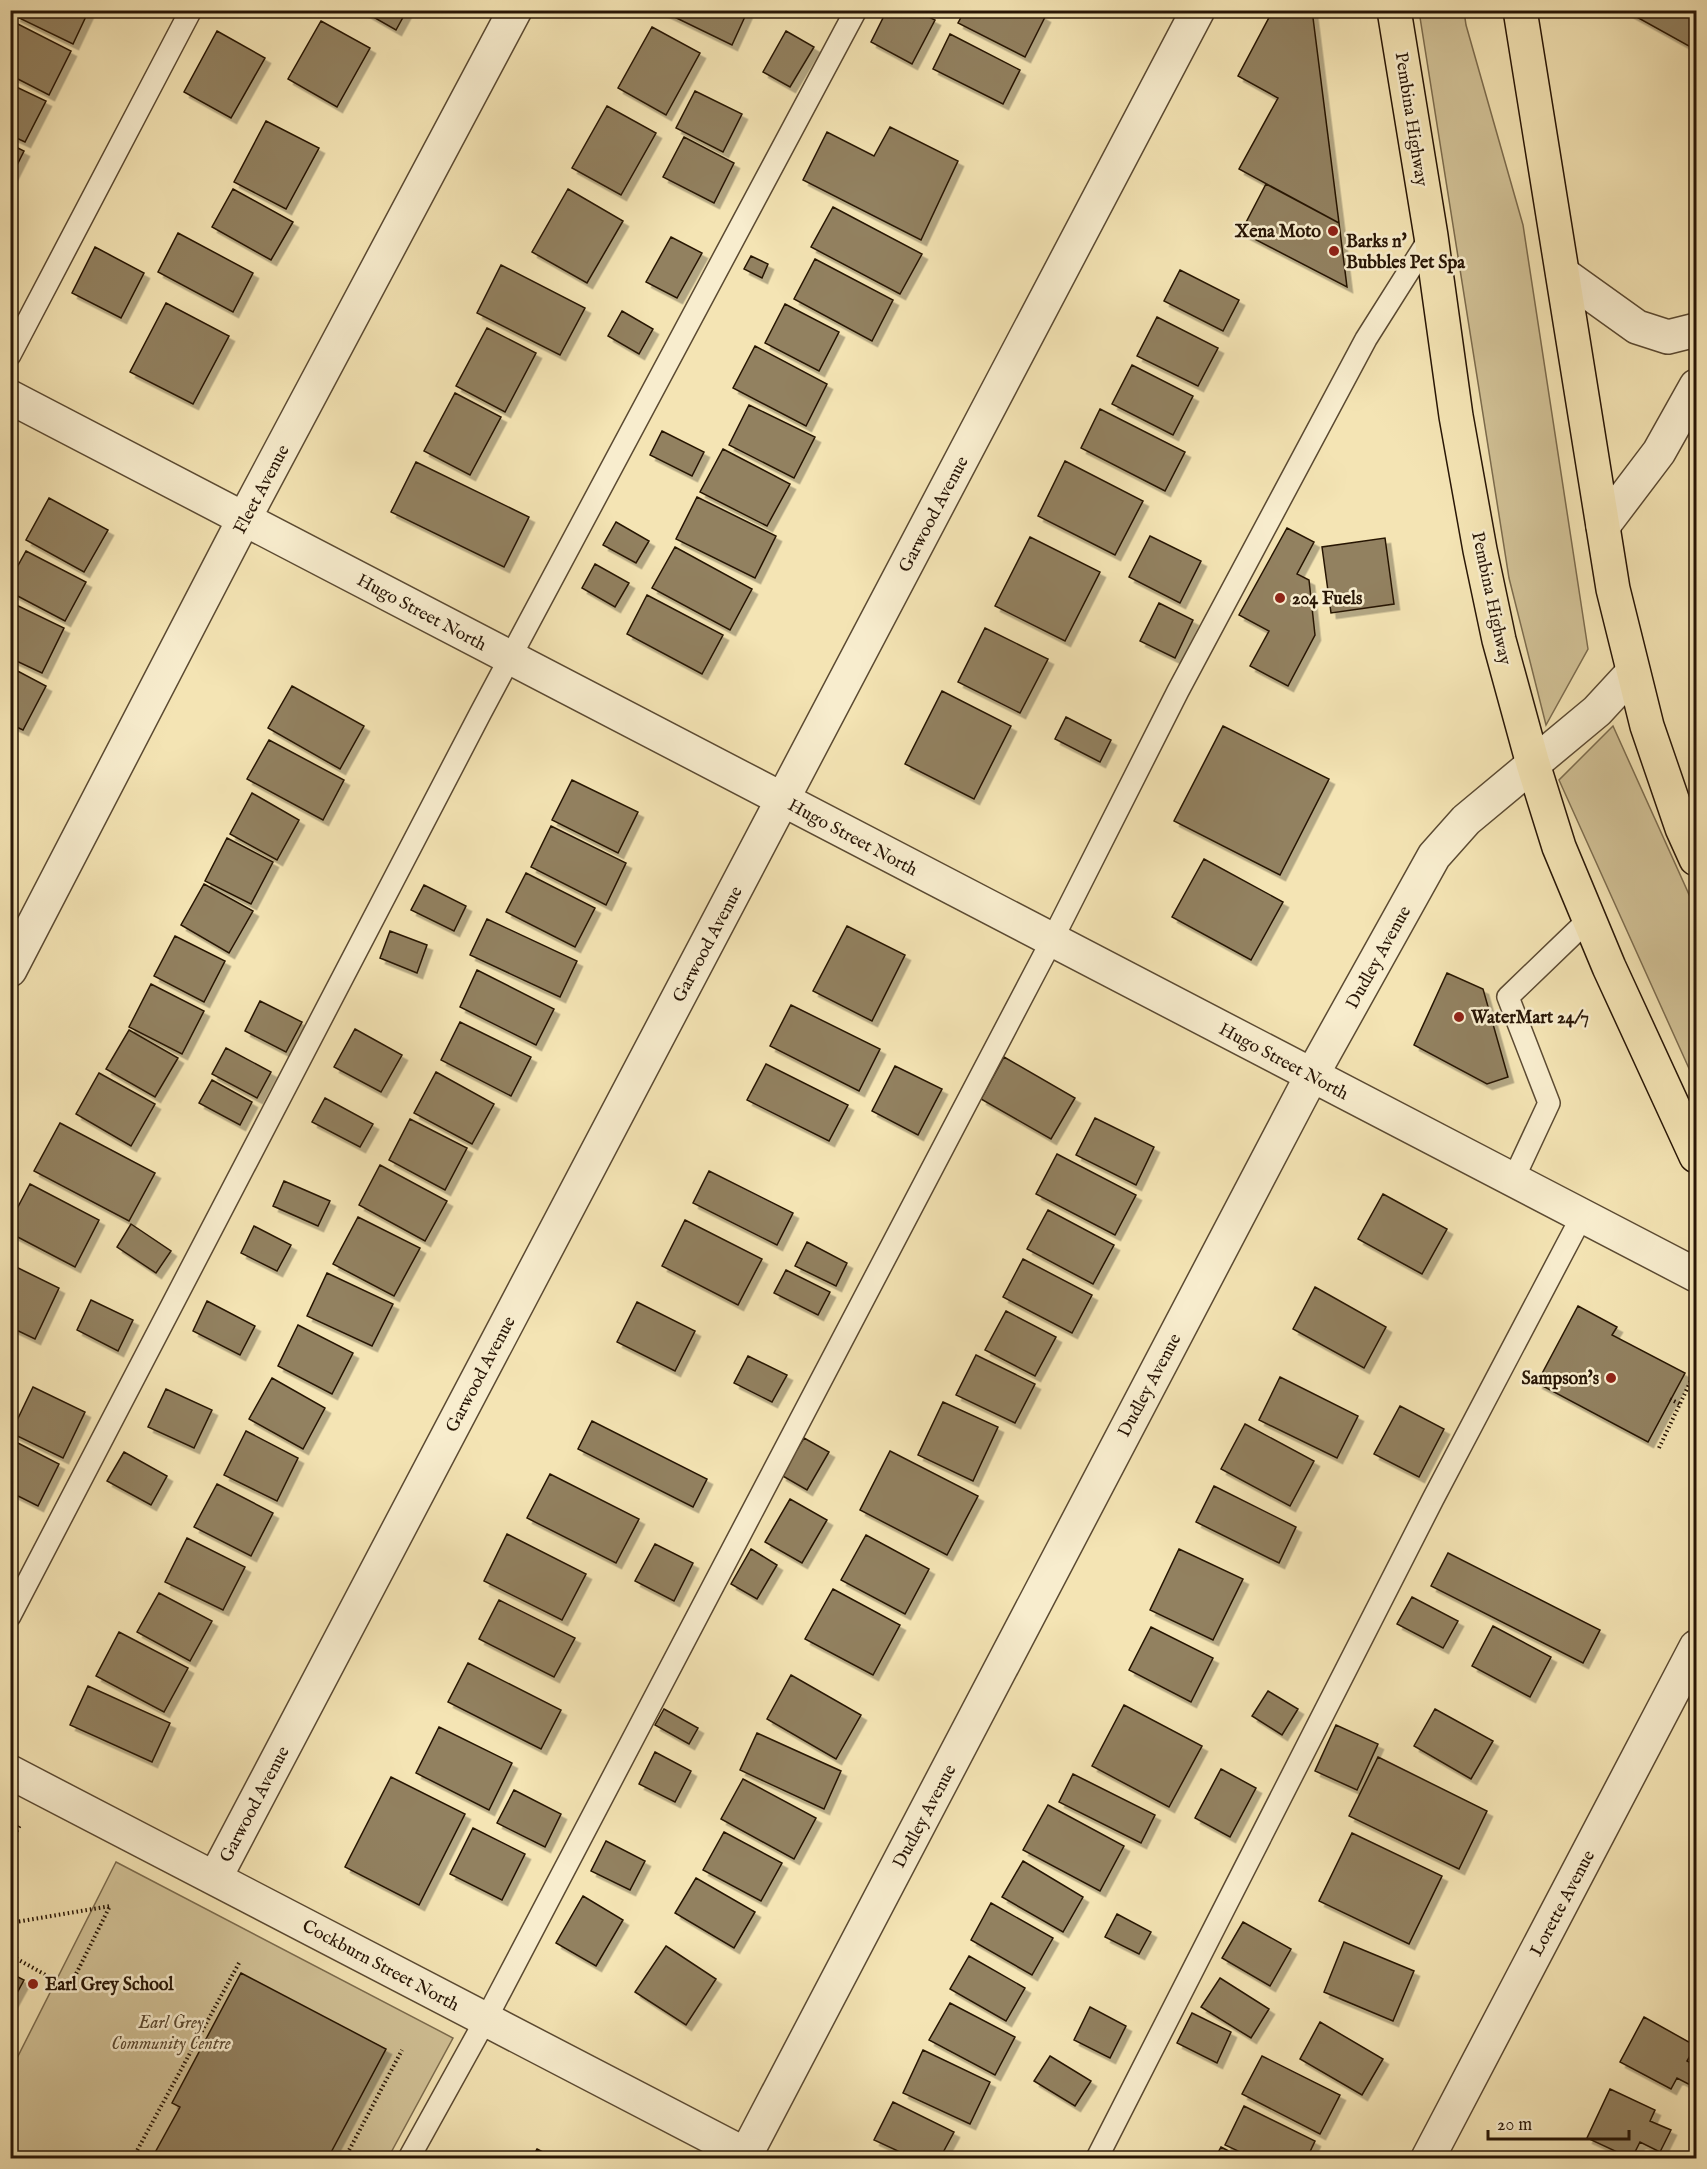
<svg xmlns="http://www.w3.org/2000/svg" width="1707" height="2169" font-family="'IM FELL English',serif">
	<defs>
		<filter id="shadow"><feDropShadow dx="5.5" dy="5.5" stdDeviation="0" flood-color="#0004"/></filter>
	</defs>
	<rect width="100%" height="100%" fill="#f4e4b4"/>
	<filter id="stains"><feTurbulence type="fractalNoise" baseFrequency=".00333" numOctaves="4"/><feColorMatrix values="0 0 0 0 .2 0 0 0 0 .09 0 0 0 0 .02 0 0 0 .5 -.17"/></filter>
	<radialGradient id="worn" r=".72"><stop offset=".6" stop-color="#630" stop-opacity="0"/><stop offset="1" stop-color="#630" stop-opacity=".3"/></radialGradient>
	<path fill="#d1c196" stroke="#7c6c4e" stroke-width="1.5" d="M1419 11H1464L1466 25 1523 225 1588 649 1546 725 1509 578Z
		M1613 726 1696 910V1084L1559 780Z
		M116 1862 453 2038 388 2158H11L10 2072Z"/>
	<path fill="#928160" stroke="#281606" stroke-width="1.5" filter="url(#shadow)" d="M18 10H89L73 44 15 16Z
		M361 10H407L396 30Z
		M660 10H748L732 45Z
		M887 10H915L935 20 912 64 871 42Z
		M965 10H1033L1045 17 1025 57 958 23Z
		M1273 10H1312L1339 223 1239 169 1278 98 1238 76Z
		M1624 10H1696V50Z
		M10 20 71 51 49 95 10 75Z
		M321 21 370 48 337 107 288 79Z
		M652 27 700 53 666 115 618 88Z
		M217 31 265 58 231 118 184 92Z
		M786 31 814 47 790 87 763 72Z
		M950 34 1020 70 1003 104 933 69Z
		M10 84 46 101 25 142 10 135Z
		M695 91 742 114 723 152 676 128Z
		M607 106 656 133 621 195 572 168Z
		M266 121 319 148 286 209 234 182Z
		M890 127 958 161 921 240 803 180 827 132 874 156Z
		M684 137 734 163 714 203 663 177Z
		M10 144 24 151 10 179Z
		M1266 184 1339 223 1347 287 1241 232Z
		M233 189 293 222 271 260 212 227Z
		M568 189 623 221 587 283 532 252Z
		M833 207 922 254 900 294 811 247Z
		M178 233 253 273 233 312 158 272Z
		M671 237 702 253 677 298 646 282Z
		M95 247 144 273 121 318 72 293Z
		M751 256 768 264 762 278 744 269Z
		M815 259 893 300 872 341 794 299Z
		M501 265 585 308 560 355 477 313Z
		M1180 270 1239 300 1223 331 1164 301Z
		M166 303 229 336 193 404 130 372Z
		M785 304 839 332 819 371 765 343Z
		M622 311 653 329 639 354 608 336Z
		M1157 317 1218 348 1198 386 1137 356Z
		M487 328 536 353 505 412 456 386Z
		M755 346 827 384 806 426 733 388Z
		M1132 365 1193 396 1173 435 1112 404Z
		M455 393 501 417 470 475 424 451Z
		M749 405 815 437 794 478 729 445Z
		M1100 409 1185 452 1165 491 1081 448Z
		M662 431 704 452 692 476 650 455Z
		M723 449 790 484 767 526 700 492Z
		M1065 461 1143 501 1115 555 1038 516Z
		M416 462 529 517 504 567 391 512Z
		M697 497 776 536 755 578 676 539Z
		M49 498 108 530 84 572 26 540Z
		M616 522 649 541 636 563 603 545Z
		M1287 528 1314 542 1297 574 1309 580 1315 635 1288 686 1250 666 1269 631 1239 615Z
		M1150 536 1201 561 1180 603 1129 577Z
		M1030 537 1100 572 1065 641 995 606Z
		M1385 538 1394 604 1331 613 1322 547Z
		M675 547 752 589 730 630 652 588Z
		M26 551 86 582 65 621 10 592V580Z
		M595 564 629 583 615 607 582 588Z
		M647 595 723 635 702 674 627 634Z
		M10 602 64 628 42 673 10 658Z
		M1159 603 1193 620 1175 658 1140 641Z
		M985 628 1048 659 1020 713 958 682Z
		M10 667 46 686 23 730 10 724Z
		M292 686 364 726 340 769 268 728Z
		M942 691 1011 726 974 799 905 764Z
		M1066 717 1111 740 1100 762 1055 739Z
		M1223 726 1329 779 1280 875 1174 821Z
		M269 740 344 780 323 820 247 779Z
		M572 780 638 812 618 853 552 820Z
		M252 793 299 820 277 860 230 834Z
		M551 826 626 863 606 905 531 867Z
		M227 838 273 862 251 904 205 881Z
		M1204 859 1283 902 1251 960 1172 917Z
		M526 873 595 908 575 947 506 912Z
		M204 884 253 911 229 953 181 925Z
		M424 885 466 906 454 931 411 910Z
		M487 919 577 961 560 997 470 955Z
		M847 926 905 955 872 1021 813 991Z
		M390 931 427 945 417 973 380 958Z
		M175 936 225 961 204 1002 154 976Z
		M477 970 554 1009 536 1045 460 1007Z
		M1447 973 1483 989 1508 1077 1487 1084 1414 1045Z
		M151 984 204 1011 182 1054 129 1027Z
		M260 1001 302 1022 286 1052 245 1031Z
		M791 1005 880 1049 859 1091 770 1046Z
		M460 1022 531 1057 511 1096 441 1060Z
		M355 1029 402 1055 381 1092 334 1067Z
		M129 1030 178 1058 155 1097 106 1069Z
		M226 1048 271 1072 257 1098 212 1074Z
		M1004 1057 1075 1098 1051 1139 981 1099Z
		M766 1064 848 1105 829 1141 747 1100Z
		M895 1066 942 1089 918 1135 872 1111Z
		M436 1072 494 1104 472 1144 414 1113Z
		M99 1073 155 1104 131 1146 76 1114Z
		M212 1080 252 1102 240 1125 199 1103Z
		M325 1098 373 1124 360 1147 312 1122Z
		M1095 1118 1154 1147 1136 1185 1076 1155Z
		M410 1119 467 1148 445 1190 389 1160Z
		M60 1123 155 1173 129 1221 34 1171Z
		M1057 1154 1136 1195 1115 1235 1036 1194Z
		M380 1165 447 1201 425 1241 359 1205Z
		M709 1171 793 1213 777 1245 693 1203Z
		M284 1181 330 1201 318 1226 273 1206Z
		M30 1184 99 1220 75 1267 10 1233V1222Z
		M1383 1194 1447 1229 1422 1274 1358 1239Z
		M1048 1210 1114 1245 1093 1284 1027 1249Z
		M358 1217 420 1248 394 1296 333 1264Z
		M685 1220 762 1259 738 1305 662 1266Z
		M131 1224 171 1251 156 1273 117 1247Z
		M254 1226 291 1245 277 1271 241 1253Z
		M807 1242 847 1263 836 1286 795 1266Z
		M1023 1259 1092 1295 1072 1333 1003 1297Z
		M10 1264 59 1288 35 1339 10 1327Z
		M786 1270 830 1292 818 1315 774 1293Z
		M327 1273 393 1304 372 1346 307 1316Z
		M1315 1287 1386 1327 1364 1368 1293 1329Z
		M91 1300 133 1320 118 1351 77 1330Z
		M207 1301 255 1326 240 1355 193 1331Z
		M637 1302 695 1331 675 1371 617 1342Z
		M1578 1306 1617 1327 1612 1335 1685 1373 1648 1442 1537 1383Z
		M1006 1311 1056 1337 1035 1376 985 1350Z
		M298 1325 353 1353 332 1394 278 1366Z
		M976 1355 1035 1384 1015 1423 956 1395Z
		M748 1356 787 1375 772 1402 734 1383Z
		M1280 1377 1358 1416 1337 1458 1259 1420Z
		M272 1378 325 1408 303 1449 249 1419Z
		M33 1387 85 1412 63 1458 11 1433Z
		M166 1389 212 1410 194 1448 148 1427Z
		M943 1402 998 1427 973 1481 918 1455Z
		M1400 1406 1444 1429 1419 1477 1374 1454Z
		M592 1421 707 1479 693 1507 578 1449Z
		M1245 1424 1314 1461 1290 1506 1221 1469Z
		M246 1431 298 1458 277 1501 224 1475Z
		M804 1438 829 1452 807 1490 781 1475Z
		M14 1441 59 1464 38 1506 10 1492V1446Z
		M890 1451 978 1496 947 1555 860 1510Z
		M124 1452 167 1476 151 1505 107 1481Z
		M550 1474 639 1519 616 1563 527 1518Z
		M217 1484 273 1513 251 1556 194 1527Z
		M1214 1486 1296 1527 1279 1563 1196 1522Z
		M790 1499 827 1520 802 1563 765 1542Z
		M507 1534 586 1574 562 1620 484 1581Z
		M866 1535 929 1569 905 1614 841 1580Z
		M187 1538 245 1567 223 1610 165 1582Z
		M655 1544 693 1563 674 1601 635 1581Z
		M751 1549 777 1565 757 1599 731 1584Z
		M1179 1549 1243 1579 1213 1640 1150 1610Z
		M1448 1553 1600 1630 1583 1663 1431 1586Z
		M833 1589 900 1625 873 1675 805 1639Z
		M159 1593 212 1621 190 1661 137 1632Z
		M1412 1597 1458 1621 1443 1648 1397 1624Z
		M499 1600 575 1638 554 1677 479 1639Z
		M1493 1626 1551 1657 1530 1697 1472 1666Z
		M1151 1627 1213 1658 1191 1702 1129 1670Z
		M119 1632 188 1668 164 1712 96 1676Z
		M468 1663 561 1710 541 1749 448 1702Z
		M791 1675 861 1715 836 1759 767 1719Z
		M88 1686 170 1723 152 1762 70 1725Z
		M1268 1691 1298 1709 1282 1735 1252 1716Z
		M1124 1705 1202 1746 1169 1807 1092 1766Z
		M664 1709 698 1728 689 1744 655 1725Z
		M1435 1709 1493 1741 1471 1779 1414 1746Z
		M1336 1725 1378 1744 1357 1790 1315 1771Z
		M439 1727 512 1763 489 1810 416 1773Z
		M757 1733 841 1771 824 1809 740 1770Z
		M655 1752 691 1771 675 1802 639 1784Z
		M1378 1757 1487 1811 1459 1869 1349 1816Z
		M1221 1769 1256 1788 1230 1837 1195 1818Z
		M1073 1774 1155 1815 1141 1843 1059 1802Z
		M391 1777 465 1814 419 1905 345 1867Z
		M743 1779 816 1818 794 1859 721 1819Z
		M514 1790 561 1814 545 1847 497 1823Z
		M1048 1805 1124 1846 1100 1891 1023 1850Z
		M473 1828 525 1854 502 1900 450 1874Z
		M724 1832 782 1863 761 1901 703 1870Z
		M1352 1833 1442 1876 1409 1944 1319 1901Z
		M606 1841 645 1861 630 1890 591 1871Z
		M1023 1861 1083 1897 1063 1932 1002 1897Z
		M696 1878 755 1912 734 1948 675 1913Z
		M583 1896 623 1920 596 1966 556 1943Z
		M991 1903 1053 1938 1032 1975 971 1940Z
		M1117 1914 1151 1932 1139 1954 1105 1937Z
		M1243 1922 1291 1949 1270 1986 1222 1958Z
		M1344 1942 1414 1971 1393 2021 1324 1992Z
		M666 1946 716 1979 686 2025 635 1992Z
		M969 1956 1025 1988 1006 2021 950 1989Z
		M10 1973 24 1980 10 2006Z
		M241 1973 386 2049 328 2158H152L180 2107 172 2103Z
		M1220 1978 1269 2009 1251 2038 1201 2007Z
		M950 2003 1015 2037 995 2075 929 2040Z
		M1090 2007 1126 2026 1110 2058 1074 2040Z
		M1192 2013 1231 2032 1217 2063 1177 2043Z
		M1644 2017 1696 2046 1687 2061 1696 2066V2088L1677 2078 1671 2089 1620 2062Z
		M1320 2022 1383 2059 1362 2095 1300 2059Z
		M923 2050 990 2082 970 2124 903 2093Z
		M1050 2056 1091 2081 1075 2106 1034 2081Z
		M1262 2056 1340 2095 1320 2134 1242 2094Z
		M1610 2089 1655 2110 1650 2121 1671 2130 1660 2152 1640 2142 1632 2158H1630L1587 2138Z
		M893 2102 954 2132 940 2158H913L874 2140Z
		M1244 2106 1315 2141 1307 2158H1253L1225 2145Z
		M1221 2147 1242 2158H1215Z
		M537 2149 554 2158H532Z"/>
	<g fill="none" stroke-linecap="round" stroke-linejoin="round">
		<defs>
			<path id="service" d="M10 355 191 10
				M1513 1180 1549 1103 1508 997 1589 919
				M10 1616 480 714 856 10
				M409 2158 486 2019 1052 940 1178 691 1366 339 1431 236
				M1097 2158 1433 1499 1582 1216"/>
			<path id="minor" d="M1563 274 1637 327 1668 337 1696 330
				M10 397 1696 1275
				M1603 526 1659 452 1696 386
				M10 970 244 519 515 10
				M10 1772 752 2158
				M215 1878 1198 10
				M744 2158 1312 1075 1434 856 1466 820 1597 711 1633 672
				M1428 2158 1696 1647"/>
			<path id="primary" d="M1394 10 1431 236 1456 416 1480 550 1499 640 1533 764 1559 847 1609 967 1696 1156
				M1520 10 1613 589 1647 726 1682 828 1696 859"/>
		</defs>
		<use href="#service" stroke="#5b4a32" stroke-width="24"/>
		<use href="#minor" stroke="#5b4a32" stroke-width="36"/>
		<use href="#primary" stroke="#281606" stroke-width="36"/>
		<path stroke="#281606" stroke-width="4" stroke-dasharray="1.5 3" stroke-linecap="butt" d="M1670 1399 1680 1404
			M1659 1448 1696 1370
			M10 1843 20 1825
			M10 1923 110 1906 69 1988 10 1955
			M133 2158 239 1963
			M345 2158 402 2050"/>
		<use href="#service" stroke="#f8edce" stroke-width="21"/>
		<use href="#minor" stroke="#f8edce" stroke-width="33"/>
		<use href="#primary" stroke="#f4e4b4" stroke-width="33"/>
	</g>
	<g fill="#8f2418" stroke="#f8edce" stroke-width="2">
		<circle cx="1333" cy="231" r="6"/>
		<circle cx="1334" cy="251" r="6"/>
		<circle cx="1280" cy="598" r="6"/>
		<circle cx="1459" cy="1017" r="6"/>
		<circle cx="1611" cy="1378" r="6"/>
		<circle cx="33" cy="1984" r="6"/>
	</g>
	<g text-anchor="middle" stroke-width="5" stroke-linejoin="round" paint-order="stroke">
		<g font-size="18" fill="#281606" stroke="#f8edce">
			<text transform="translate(1412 119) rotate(81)" y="6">Pembina Highway</text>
			<text transform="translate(261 489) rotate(-62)" y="6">Fleet Avenue</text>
			<text transform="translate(933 514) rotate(-62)" y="6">Garwood Avenue</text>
			<text transform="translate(1492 598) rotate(78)" y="6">Pembina Highway</text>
			<text transform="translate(422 612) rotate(28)" y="6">Hugo Street North</text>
			<text transform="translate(853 837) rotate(28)" y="6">Hugo Street North</text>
			<text transform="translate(707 944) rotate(-62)" y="6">Garwood Avenue</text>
			<text transform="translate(1378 957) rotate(-61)" y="6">Dudley Avenue</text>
			<text transform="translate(1284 1061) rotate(28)" y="6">Hugo Street North</text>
			<text transform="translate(480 1374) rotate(-62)" y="6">Garwood Avenue</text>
			<text transform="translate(1149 1385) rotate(-62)" y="6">Dudley Avenue</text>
			<text transform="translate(254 1804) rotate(-62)" y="6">Garwood Avenue</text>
			<text transform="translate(924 1816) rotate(-62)" y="6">Dudley Avenue</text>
			<text transform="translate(1562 1903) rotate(-62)" y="6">Lorette Avenue</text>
			<text transform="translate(381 1965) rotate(28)" y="6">Cockburn Street North</text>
		</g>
		<g font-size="18" font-weight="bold" fill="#281606" stroke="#f8edce" text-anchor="start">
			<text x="1321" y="237" text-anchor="end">Xena Moto</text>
			<text x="1346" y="247">Barks n'<tspan x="1346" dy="21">Bubbles Pet Spa</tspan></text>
			<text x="1292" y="604">204 Fuels</text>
			<text x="1471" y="1023">WaterMart 24/7</text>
			<text x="1599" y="1384" text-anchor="end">Sampson's</text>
			<text x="45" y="1990">Earl Grey School</text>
		</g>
		<g font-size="18" font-style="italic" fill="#5b4931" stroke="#f8edce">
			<text x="171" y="2028">Earl Grey<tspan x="171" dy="21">Community Centre</tspan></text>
		</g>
	</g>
	<rect width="1707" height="2169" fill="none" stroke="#f4e4b4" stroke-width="36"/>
	<rect x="12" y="12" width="1683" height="2145" fill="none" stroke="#281606" stroke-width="3"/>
	<rect x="18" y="18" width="1671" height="2133" fill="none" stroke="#281606" stroke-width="1.5"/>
	<path d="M1488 2130v9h141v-9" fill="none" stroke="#281606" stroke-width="3"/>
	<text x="1497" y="2130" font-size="18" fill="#281606" stroke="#f8edce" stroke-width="4.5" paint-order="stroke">20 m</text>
	<rect width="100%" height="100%" filter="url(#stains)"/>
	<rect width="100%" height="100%" fill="url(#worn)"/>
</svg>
